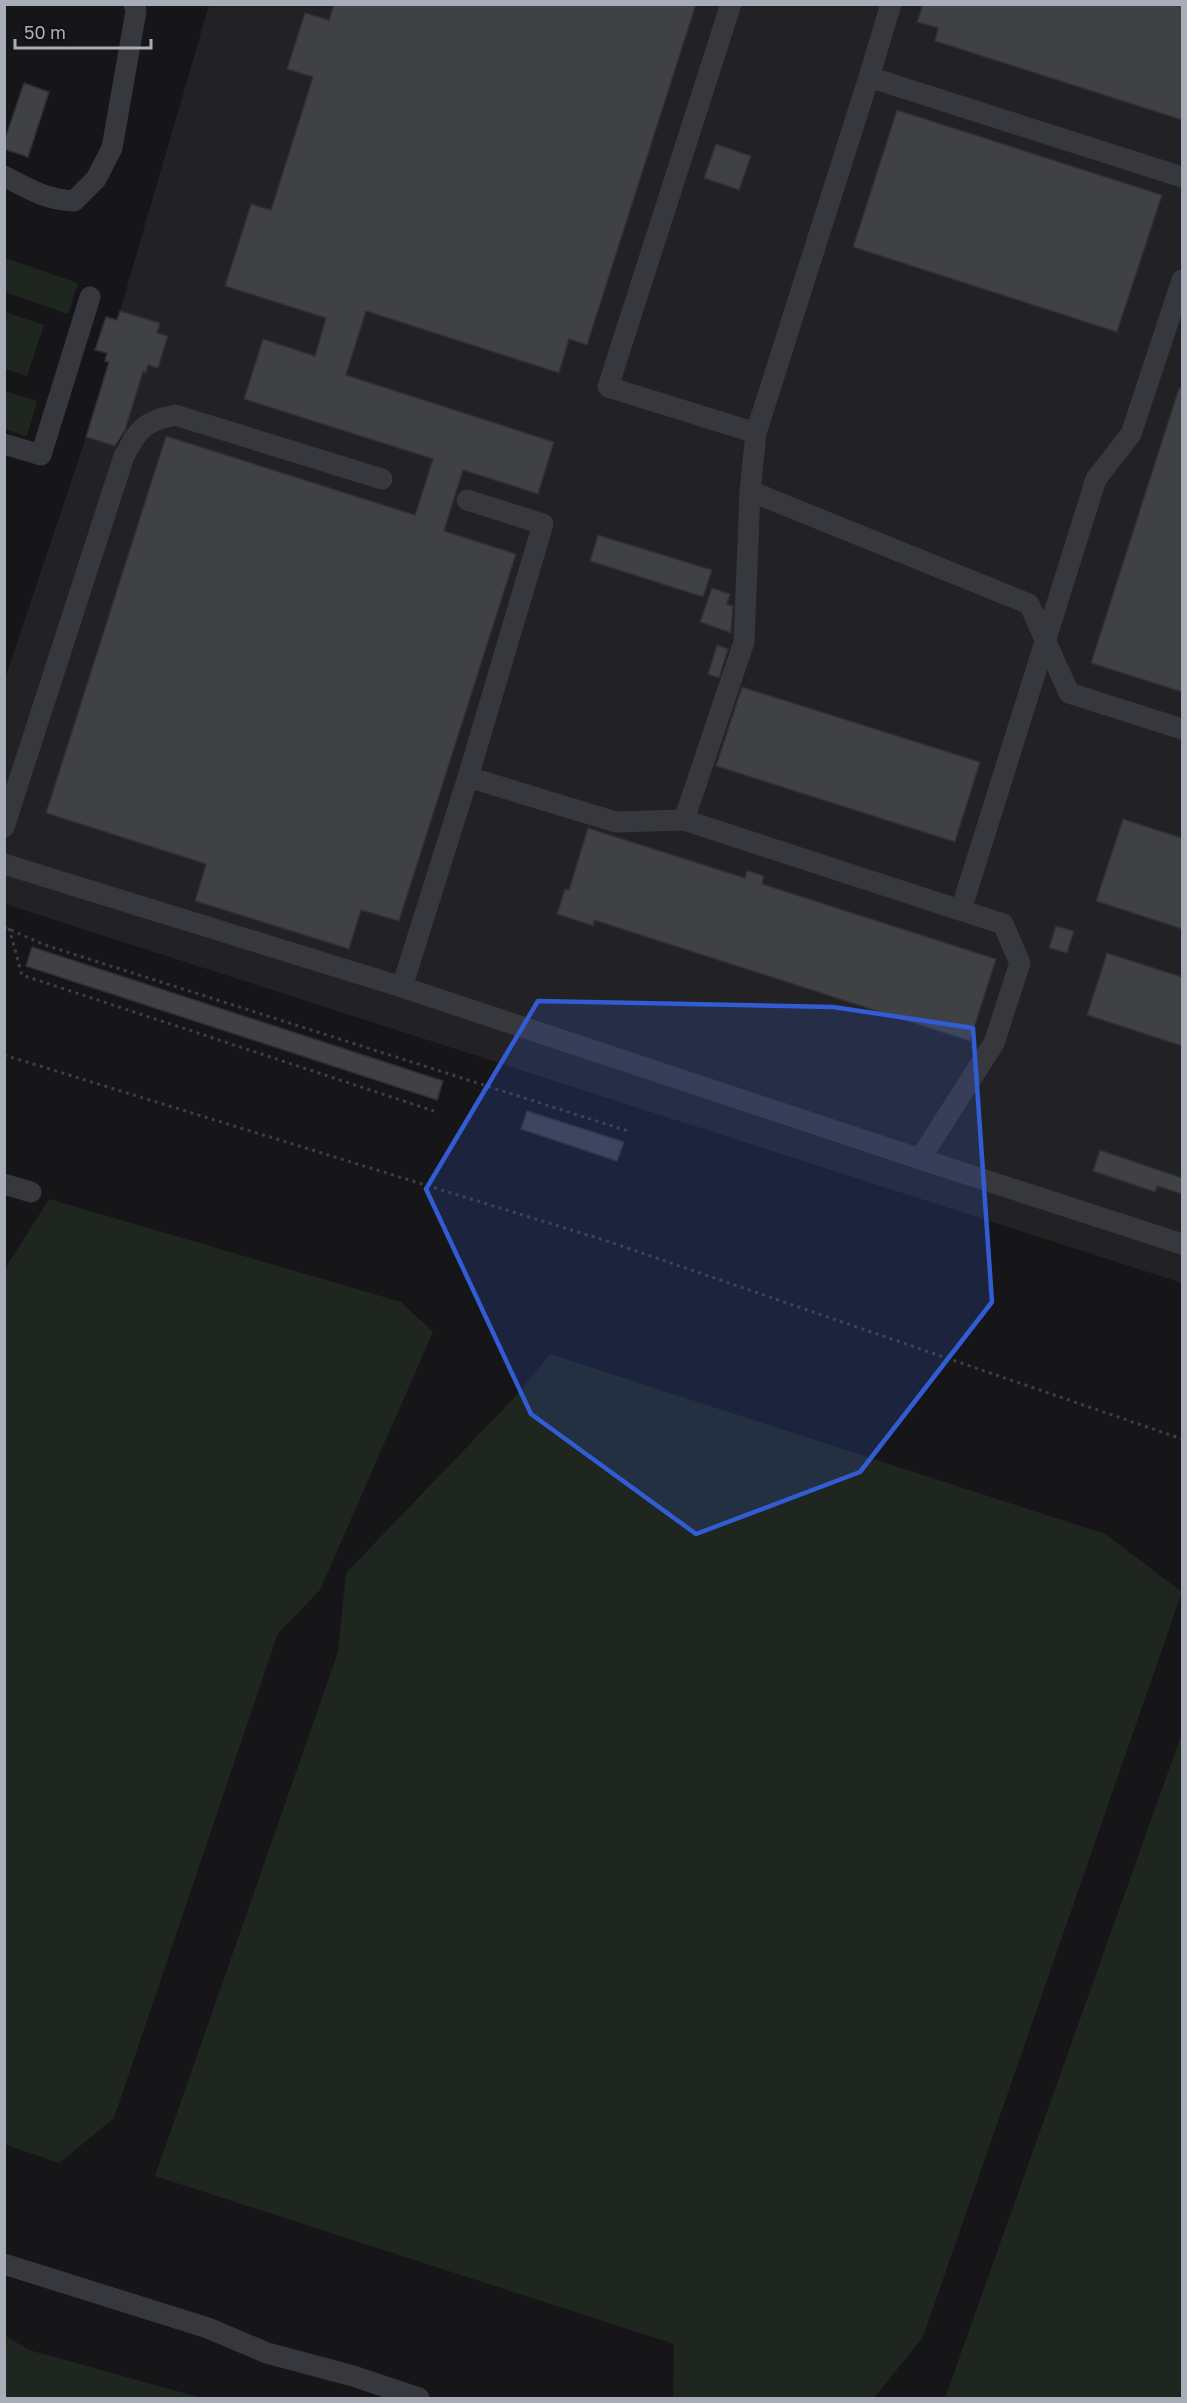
<svg xmlns="http://www.w3.org/2000/svg" width="1187" height="2403" font-family="'Golos Text',sans-serif">
	<rect width="100%" height="100%" fill="#161618"/>
	<path fill="#222225" d="M209 5H1182V1283L5 904V679L86 437 119 447 143 372H146L148 365 158 368 168 337 157 333 159 323 120 311Z"/>
	<path fill="#1e261f" d="M5 258 78 283 68 314 5 292Z
		M5 312 44 325 27 376 5 369Z
		M5 391 37 401 27 436 5 429Z
		M49 1199 401 1302 433 1332 320 1590 278 1633 114 2118 59 2163 4 2144V1270Z
		M550 1354 1105 1534 1182 1592 923 2337 874 2398H673L674 2344 155 2176 338 1652 346 1573 513 1399Z
		M1182 1733V2398H945Z
		M4 2335 29 2350 202 2398H5Z"/>
	<path fill="#404145" stroke="#303034" stroke-width="1.5" d="M334 4H696L587 345 569 339 559 373 366 311 346 375 554 442 538 494 463 470 444 531 516 554 399 921 361 910 349 949 195 901 206 864 46 813 166 436 415 515 433 459 244 399 263 339 315 356 326 318 225 286 251 204 271 210 313 77 287 69 305 13 329 20Z
		M923 4H1182V120L935 41 938 28 917 22Z
		M24 83 49 92 28 157 4 149V142Z
		M897 110 1162 195 1117 332 853 247Z
		M716 144 751 156 739 190 704 178Z
		M120 311 160 323 157 333 168 336 158 368 148 365 146 373 143 372 125 430 115 446 86 437 109 362 105 361 107 353 95 350 106 317 117 320Z
		M1179 388H1182V692L1091 663Z
		M598 535 712 570 703 597 590 561Z
		M712 588 730 594 727 604 733 606 731 633 700 622Z
		M717 645 728 649 719 678 708 674Z
		M742 687 980 762 955 842 716 766Z
		M1123 819 1182 838V929L1096 901Z
		M588 828 745 878 747 870 764 876 762 884 996 959 970 1041 594 920 593 926 557 914 565 889 569 890Z
		M1056 926 1074 931 1067 953 1049 948Z
		M32 947 443 1081 437 1100 26 966Z
		M1107 953 1182 977V1046L1087 1015Z
		M527 1111 624 1142 617 1161 521 1129Z
		M1100 1150 1182 1178V1194L1157 1186 1155 1192 1093 1171Z"/>
	<g fill="none" stroke-linecap="round" stroke-linejoin="round">
		<path stroke="#3d3f44" stroke-width="3" stroke-dasharray="3 4.5" stroke-linecap="butt" d="M4 927 45 945 631 1132
			M9 928 22 975 434 1111
			M4 1055 607 1241 1182 1439"/>
		<path stroke="#37383d" stroke-width="21" d="M731 4 608 387 756 433 869 77 1182 177
			M869 77 891 4
			M4 176C28 189 47 200 74 201L96 179 112 148 136 11 134 4
			M756 433 750 491 1029 604 1069 693 1182 729
			M4 444 41 455 90 297
			M468 777 616 822 684 820 744 642 750 491
			M684 820 1003 924 1020 963 994 1043 920 1159 1182 1244
			M4 827 124 456C138 429 145 421 175 415L382 479
			M4 864 402 987 468 777 543 524 467 500
			M961 910 1096 479 1131 434 1182 280
			M402 987 920 1159
			M4 1184 31 1192
			M4 2264 208 2328 267 2353 353 2376 419 2398"/>
	</g>
	<path fill="#325cd3" fill-opacity="0.2" stroke="#325cd3" stroke-width="4.5" stroke-linejoin="round" d="M538 1001 833 1007 973 1028 992 1302 860 1472 696 1534 531 1414 426 1189Z"/>
	<rect width="1187" height="2403" fill="none" stroke="#a8adb8" stroke-width="12"/>
	<path d="M15 39v9h136v-9" fill="none" stroke="#a8adb8" stroke-width="3"/>
	<text x="24" y="39" font-size="18" fill="#a8adb8" stroke="#111113" stroke-width="4.5" paint-order="stroke">50 m</text>
</svg>
